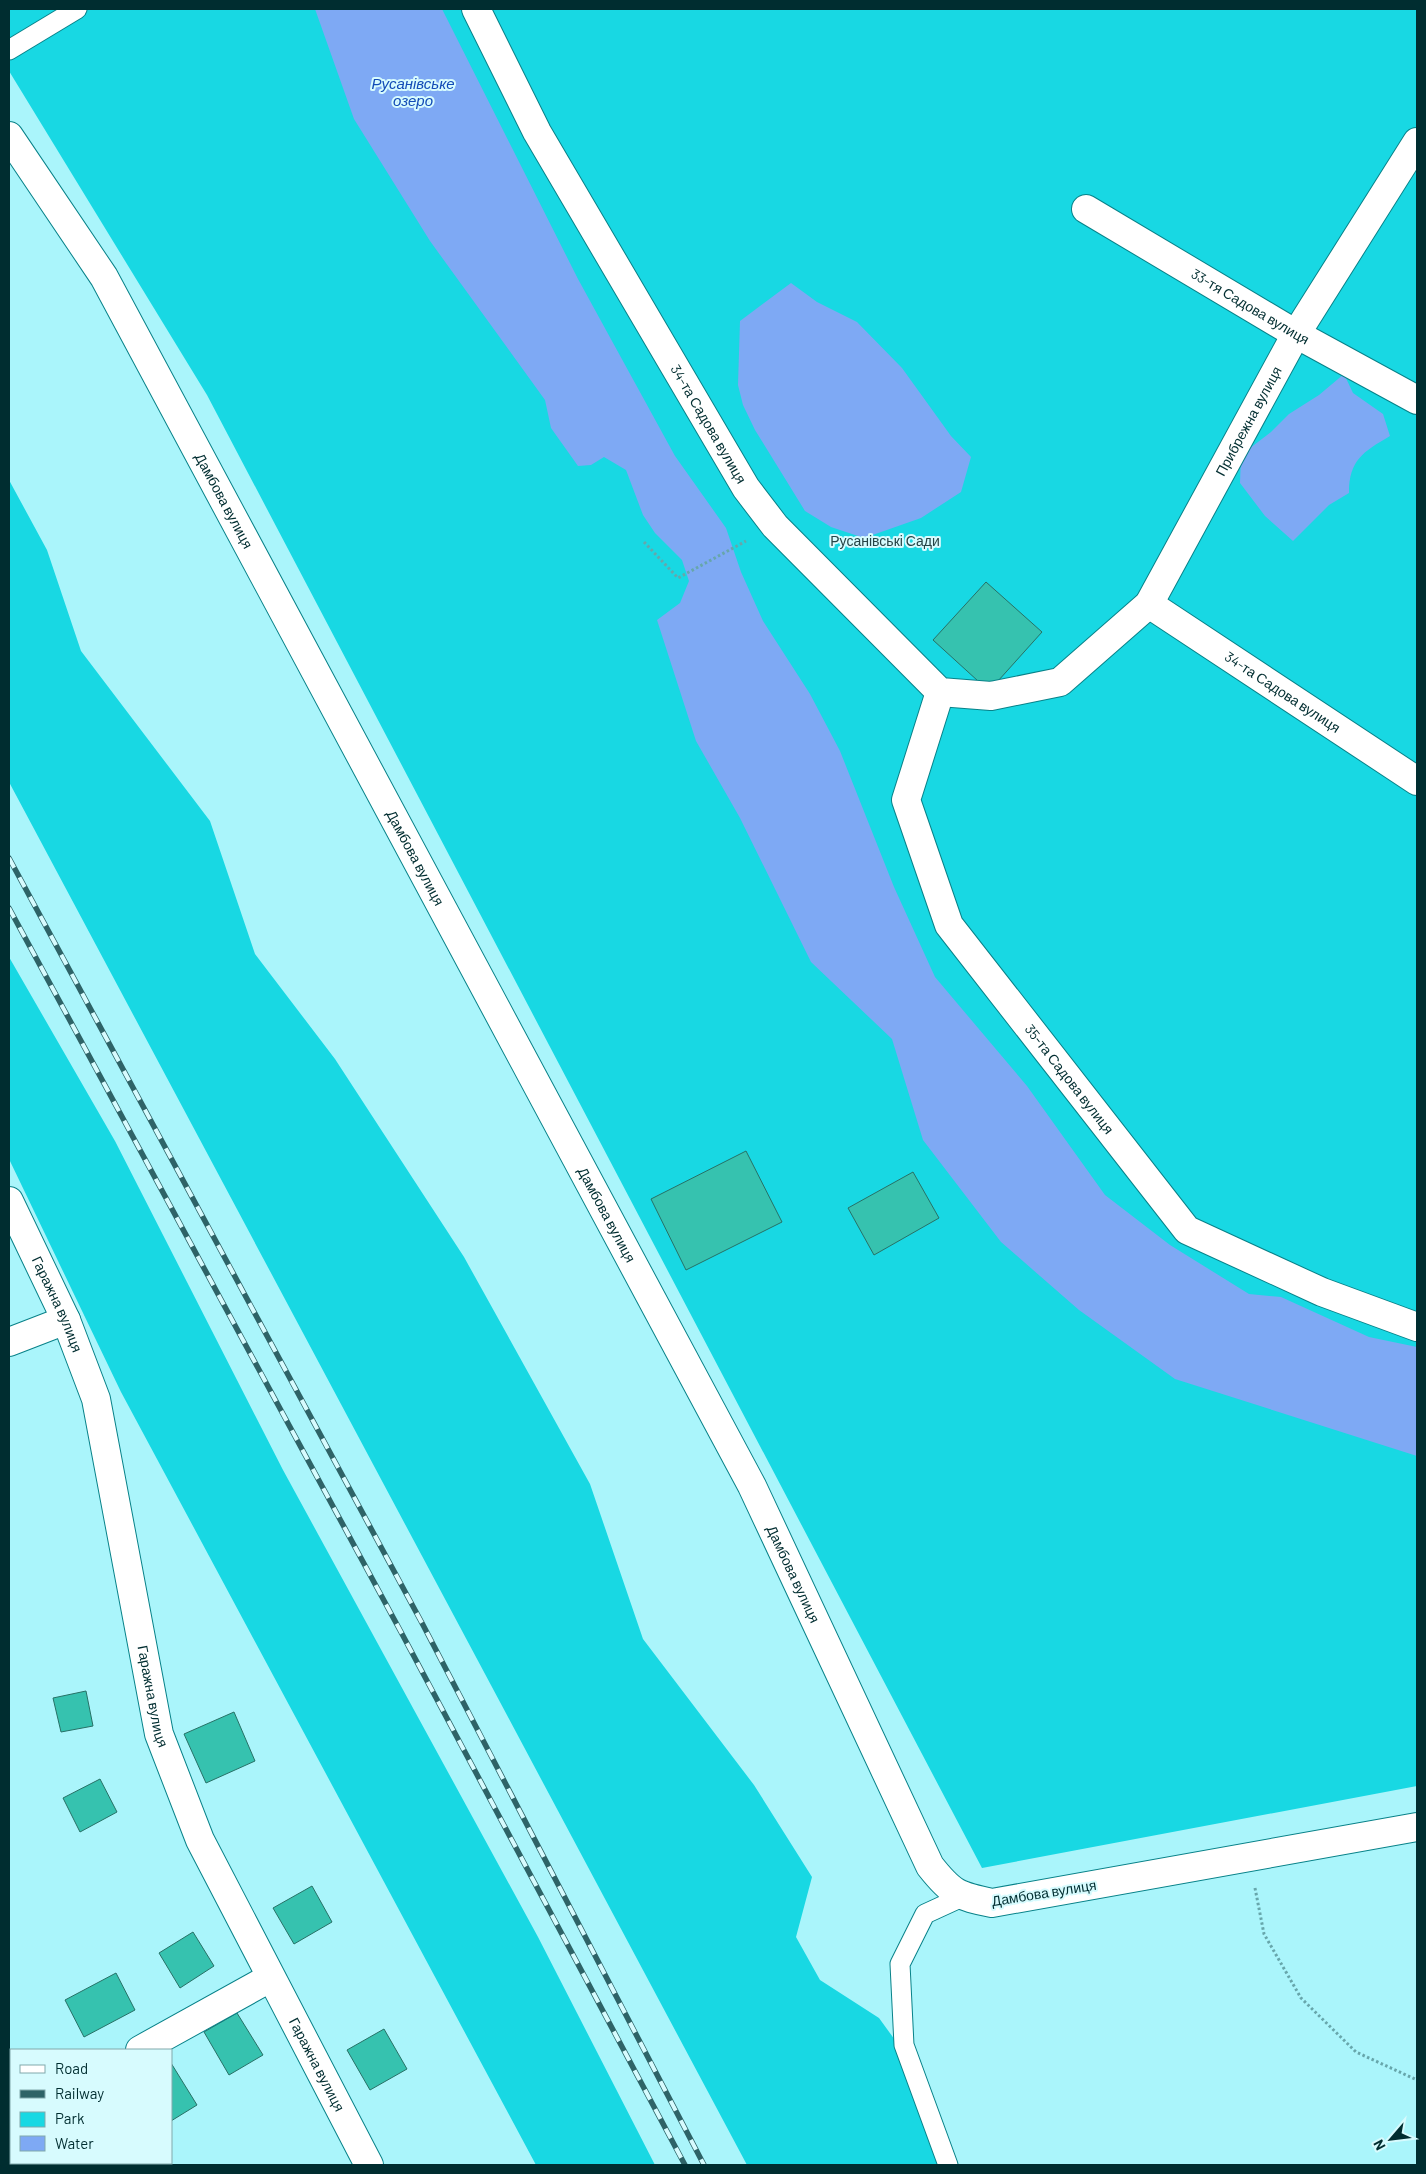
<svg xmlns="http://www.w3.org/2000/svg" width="1426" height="2174" font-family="Barlow,sans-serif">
	<rect width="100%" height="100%" fill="#aaf5fb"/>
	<path fill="#18d8e3" d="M9 9H1417V1786L982 1868 207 395 9 71Z
		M9 480 47 550 81 651 210 821 255 954 335 1059 464 1257 590 1484 643 1639 754 1785 812 1877 796 1937 820 1980 879 2018 908 2058 948 2165H747L9 782Z
		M9 957 115 1141 283 1470 538 1937 655 2165H536L121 1392 9 1159Z"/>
	<path fill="#7ea9f4" d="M315 9H442L578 279 675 456 726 528 741 572 763 621 810 694 840 751 894 887 935 977 1027 1086 1105 1195 1170 1245 1249 1294 1281 1297 1369 1337 1417 1347V1456L1175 1379 1079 1310 1001 1242 923 1140 892 1039 811 962 740 818 696 741 657 620 680 603 689 581 682 560 655 533 643 515 626 470 604 457 591 465 578 466 551 428 545 400 430 241 354 119Z
		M791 283 817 302 857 322 902 368 951 436 971 457 961 492 921 518 864 538 831 527 805 511 755 430 743 405 738 385 740 321Z
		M1344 374 1353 393 1383 414 1390 436C1363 452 1349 460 1349 493L1329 505 1293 541 1265 516 1240 483 1241 455 1271 432 1289 414 1319 395Z"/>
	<path fill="#36c2af" stroke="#277166" d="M986 582 1042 632 989 691 933 640Z
		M746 1151 782 1222 686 1270 651 1199Z
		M913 1172 939 1218 874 1255 848 1208Z
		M86 1691 93 1726 61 1732 53 1698Z
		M234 1712 255 1761 206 1783 184 1734Z
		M100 1779 117 1812 80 1832 63 1798Z
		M312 1886 332 1922 294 1944 273 1908Z
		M193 1932 214 1966 180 1988 159 1953Z
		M116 1973 135 2010 84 2037 65 2000Z
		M237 2013 263 2055 229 2075 204 2032Z
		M384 2029 407 2069 370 2090 347 2050Z
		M171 2063 197 2105 171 2121Z
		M17 2163H64L65 2165H18Z"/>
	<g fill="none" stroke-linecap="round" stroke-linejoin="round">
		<defs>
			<path id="service" d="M9 50 77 9
				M948 2165 904 2045 900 1964 925 1914 962 1897"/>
			<g id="minor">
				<path id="s1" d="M476 9 537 132 746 488 775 526 940 692 991 696 1060 682 1149 604 1296 334 1417 142"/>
				<path id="s2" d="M9 136 104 277 752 1486 930 1866C952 1894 958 1896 992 1903L1417 1827"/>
				<path id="s3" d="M1086 209 1296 334 1417 400"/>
				<path id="s4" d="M1149 604 1417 781"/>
				<path id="s5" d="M940 692 906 800 949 925 1187 1230 1322 1292 1417 1327"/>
				<path id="s6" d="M9 1201 66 1320 96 1399 159 1734 200 1840 369 2165"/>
				<path d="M9 1342 66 1320"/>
				<path d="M140 2050 270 1978"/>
				<path d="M9 2123 11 2122"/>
			</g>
		</defs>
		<use href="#service" stroke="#088289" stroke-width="21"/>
		<use href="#minor" stroke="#088289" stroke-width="30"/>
		<path stroke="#67a6ab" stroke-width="3" stroke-dasharray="2.5 2.5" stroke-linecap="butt" d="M644 542 678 578 746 541
			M1255 1888 1264 1934 1301 1998 1356 2052 1417 2080"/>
		<use href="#service" stroke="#fff" stroke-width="19"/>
		<use href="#minor" stroke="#fff" stroke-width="28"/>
		<defs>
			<path id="rail" d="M9 858 422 1623 704 2165
				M9 908 401 1632 685 2165"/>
		</defs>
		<use href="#rail" stroke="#2e6367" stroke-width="5.5"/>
		<use href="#rail" stroke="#d7fbfe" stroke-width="4" stroke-dasharray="11" stroke-linecap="butt"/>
	</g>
	<g text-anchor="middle" stroke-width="4" stroke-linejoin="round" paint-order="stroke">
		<g font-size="14" fill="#002d30" stroke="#d7fbfe">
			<text dy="5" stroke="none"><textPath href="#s3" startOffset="191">33-тя Садова вулиця</textPath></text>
			<text dy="5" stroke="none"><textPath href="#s1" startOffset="1280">Прибрежна вулиця</textPath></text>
			<text dy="5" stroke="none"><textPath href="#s1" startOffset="476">34-та Садова вулиця</textPath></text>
			<text dy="5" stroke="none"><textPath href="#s2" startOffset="424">Дамбова вулиця</textPath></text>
			<text dy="5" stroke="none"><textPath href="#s4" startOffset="160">34-та Садова вулиця</textPath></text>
			<text dy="5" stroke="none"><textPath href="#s2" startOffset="829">Дамбова вулиця</textPath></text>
			<text dy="5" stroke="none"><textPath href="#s5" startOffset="441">35-та Садова вулиця</textPath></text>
			<text dy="5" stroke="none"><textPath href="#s2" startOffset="1234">Дамбова вулиця</textPath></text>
			<text dy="5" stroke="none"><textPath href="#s6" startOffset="114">Гаражна вулиця</textPath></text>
			<text dy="5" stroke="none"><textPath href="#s2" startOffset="1639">Дамбова вулиця</textPath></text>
			<text dy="5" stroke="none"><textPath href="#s6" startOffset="519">Гаражна вулиця</textPath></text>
			<text transform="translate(1044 1893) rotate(-9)" y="5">Дамбова вулиця</text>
			<text dy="5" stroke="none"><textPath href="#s6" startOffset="924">Гаражна вулиця</textPath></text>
		</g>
		<g font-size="14" fill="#264446" stroke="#d7fbfe">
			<text x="885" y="546">Русанівські Сади</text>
		</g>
		<g font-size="15" font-style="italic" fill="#124cb7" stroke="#d7fbfe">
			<text x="413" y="89">Русанівське<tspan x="413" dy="17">озеро</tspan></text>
		</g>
	</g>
	<rect width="1426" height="2174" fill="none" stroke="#002d30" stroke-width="20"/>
	<rect x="10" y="2049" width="162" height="115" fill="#d7fbfe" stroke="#81a9ac"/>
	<rect x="20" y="2065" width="25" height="8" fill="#ffffff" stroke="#81a9ac"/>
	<text x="55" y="2074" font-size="15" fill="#002d30">Road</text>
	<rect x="20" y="2090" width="25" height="8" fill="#2e6367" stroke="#81a9ac"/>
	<text x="55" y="2099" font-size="15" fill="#002d30">Railway</text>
	<rect x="20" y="2112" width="25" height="15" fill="#18d8e3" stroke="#81a9ac"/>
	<text x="55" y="2124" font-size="15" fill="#002d30">Park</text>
	<rect x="20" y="2136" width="25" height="15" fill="#7ea9f4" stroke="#81a9ac"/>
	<text x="55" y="2149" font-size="15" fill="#002d30">Water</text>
	<g transform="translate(1391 2139) rotate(242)" stroke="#d7fbfe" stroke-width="4" paint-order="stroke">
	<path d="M0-4L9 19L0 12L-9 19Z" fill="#002d30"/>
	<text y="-8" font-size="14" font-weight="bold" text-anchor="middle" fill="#002d30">N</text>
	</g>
</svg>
